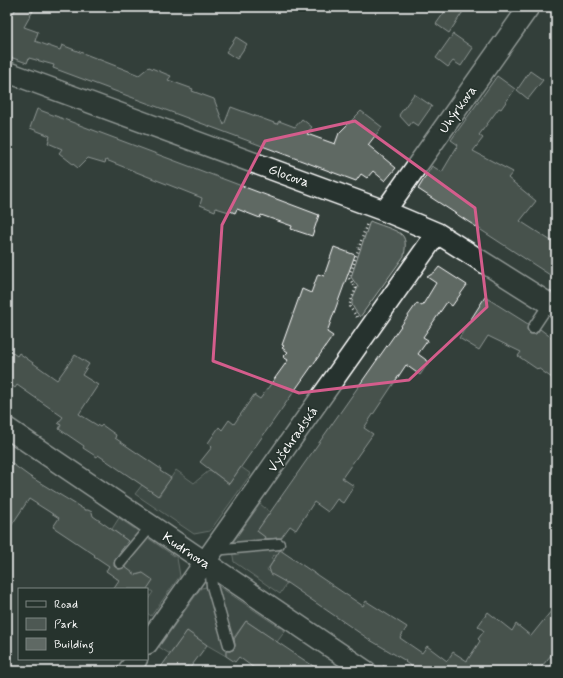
<svg xmlns="http://www.w3.org/2000/svg" width="563" height="678" font-family="Mynerve,sans-serif">
	<rect width="100%" height="100%" fill="#333f3a"/>
	<filter id="ink" filterUnits="userSpaceOnUse"><feTurbulence type="fractalNoise" baseFrequency=".025" numOctaves="2"/><feDisplacementMap in="SourceGraphic" scale="8" xChannelSelector="R" yChannelSelector="G"/><feConvolveMatrix kernelMatrix="1 2 1 2 8 2 1 2 1" color-interpolation-filters="sRGB"/></filter>
	<g filter="url(#ink)">
		<path fill="#4d5853" stroke="#a6aca9" d="M370 221C376 224 398 230 402 235 407 240 405 250 404 256L360 317C348 301 351 304 358 287L351 277Z
			M241 467 251 474 210 531 194 534 135 494 142 485 159 496 176 470 194 483 210 470 229 484Z
			M260 504 270 512 257 531 265 537 263 539 268 543 272 538 278 542 283 552 279 558 274 555 271 558 274 560 267 570 287 583 280 594 234 562 231 545Z
			M119 518 177 558 180 576 151 616 147 613V601L153 592 147 588 143 573 116 579 125 567 115 560 128 541 112 529Z
			M217 585 285 631 277 642 246 621 226 648V656L207 645 187 631 170 654 159 647 201 588Z"/>
		<path fill="#5f6964" stroke="#fff" d="M16 7H26L33 11 24 27 38 32 35 41 60 50 62 45 139 75 149 67 171 76 168 80 193 89 192 91 214 99 224 125 231 107 277 124 279 121 295 127 302 119 312 127 307 134 335 144 339 133 361 111 382 127 368 145 396 168 385 181 373 171 367 178 361 174 356 181 53 68 54 65 29 58 27 63 7 56V10L14 13Z
			M448 7H466L449 33 436 24Z
			M453 34 473 48 461 66 453 61 448 67 436 58Z
			M236 37 247 44 237 59 226 52Z
			M530 71 543 80 528 99 517 90Z
			M497 76 515 89 501 109 499 108 479 135 483 138 473 151 513 172 508 178 536 201 520 221 556 244V266L550 275 418 189 432 166 442 172 458 145 451 140Z
			M414 94 432 106 418 126 412 122 409 126 399 115Z
			M37 109 319 215 312 236 291 229 292 226 261 215 260 218 237 209 235 213 230 211 229 212 216 208 215 211 200 205 202 198 106 160 105 163 88 158 78 168 59 153 62 149 48 143 50 136 30 128Z
			M334 247 355 255 327 332 333 336 229 484 200 462 212 447 208 443 219 427 222 430 229 420 234 424 254 395 260 399 288 360 283 357 288 352 282 348 284 346 282 345 302 289 311 293 318 274 324 276Z
			M439 267 467 285 452 306 447 302 423 337 428 340 418 354 429 362 420 375 406 365 364 428 373 434 342 478 354 486 343 503 337 499 328 512 314 502 296 530 290 526 281 538 264 539 265 537 257 531 417 303 422 306 436 283 427 277 435 272Z
			M485 297 528 324 527 331 530 334H536L540 329 556 341V381L538 368 537 369 518 356 521 352 488 336 479 350 459 338Z
			M7 349 17 356 19 353 57 380 75 355 89 364 82 375 98 385 79 414 100 427 102 425 116 435 115 438 161 469 160 471 171 478 158 496 98 455 97 457 83 448 84 446 59 429 61 425 58 423 63 417 17 385 15 388 7 382Z
			M7 460 29 476 85 510H88L92 512 93 516 128 541 115 559 114 566 119 569 125 567 136 575 143 573 153 580 147 589H113L119 580 106 571 109 566 94 556 95 555 53 527 59 518 29 499 7 532Z
			M280 550 363 606 366 601 407 627 400 638 422 653 427 646 447 661 453 652 467 661 480 641 478 639 484 631 478 626 488 612 512 631 516 624 531 636 556 605V649L538 671H418L405 662 406 661 370 640 287 583 271 574 269 568Z
			M246 621 298 656 321 671H258L239 657 235 662 226 656V651H230L234 649 235 646 234 639Z
			M187 631 207 645 190 668 187 666 183 671H158Z"/>
		<g fill="none" stroke-linecap="round" stroke-linejoin="round">
			<defs>
				<path id="lane" d="M533 328 549 304
					M213 550 279 544
					M120 563 151 526
					M210 566 212 586 229 645"/>
				<path id="street" d="M7 72 385 211 437 233 556 308
					M385 211 529 7
					M7 428 366 671
					M147 644 437 233
					M128 671 137 659"/>
			</defs>
			<use href="#lane" stroke="#fff" stroke-width="13"/>
			<use href="#street" stroke="#fff" stroke-width="23"/>
			<path stroke="#fff" stroke-width="2.5" stroke-dasharray="1 3" stroke-linecap="butt" d="M357 317 349 306 356 288 349 278 367 223
				M383 666 390 671
				M550 671 556 663"/>
			<use href="#lane" stroke="#26332d" stroke-width="10"/>
			<use href="#street" stroke="#26332d" stroke-width="20"/>
		</g>
	</g>
	<path d="M0 0H563V678H0ZM355 121 475 208 487 307 409 380 299 393 213 361 222 225 265 141Z" fill="#333f3a" fill-opacity=".55" fill-rule="evenodd"/>
	<path fill="none" stroke="#d45d8c" stroke-width="3" stroke-linejoin="round" d="M355 121 475 208 487 307 409 380 299 393 213 361 222 225 265 141Z"/>
	<g text-anchor="middle" stroke-width="3.5" stroke-linejoin="round" paint-order="stroke">
		<g font-size="14" fill="#fff" stroke="#26332d">
			<text transform="translate(457 109) rotate(-55)" y="5">Uhýrkova</text>
			<text transform="translate(289 175) rotate(20)" y="5">Glocova</text>
			<text transform="translate(292 439) rotate(-55)" y="5">Vyšehradská</text>
			<text transform="translate(187 550) rotate(34)" y="5">Kudrnova</text>
		</g>
	</g>
	<rect width="563" height="678" fill="none" stroke="#26332d" stroke-width="24"/>
	<rect x="12" y="12" width="539" height="654" fill="none" stroke="#fff" stroke-width="1.5" filter="url(#ink)"/>
	<rect x="18" y="588" width="130" height="72" fill="#26332d" stroke="#7d8581"/>
	<rect x="26" y="601" width="20" height="6" fill="#26332d" stroke="#7d8581"/>
	<text x="54" y="608" font-size="12" fill="#ffffff">Road</text>
	<rect x="26" y="618" width="20" height="12" fill="#4d5853" stroke="#7d8581"/>
	<text x="54" y="628" font-size="12" fill="#ffffff">Park</text>
	<rect x="26" y="638" width="20" height="12" fill="#5f6964" stroke="#7d8581"/>
	<text x="54" y="648" font-size="12" fill="#ffffff">Building</text>
</svg>
